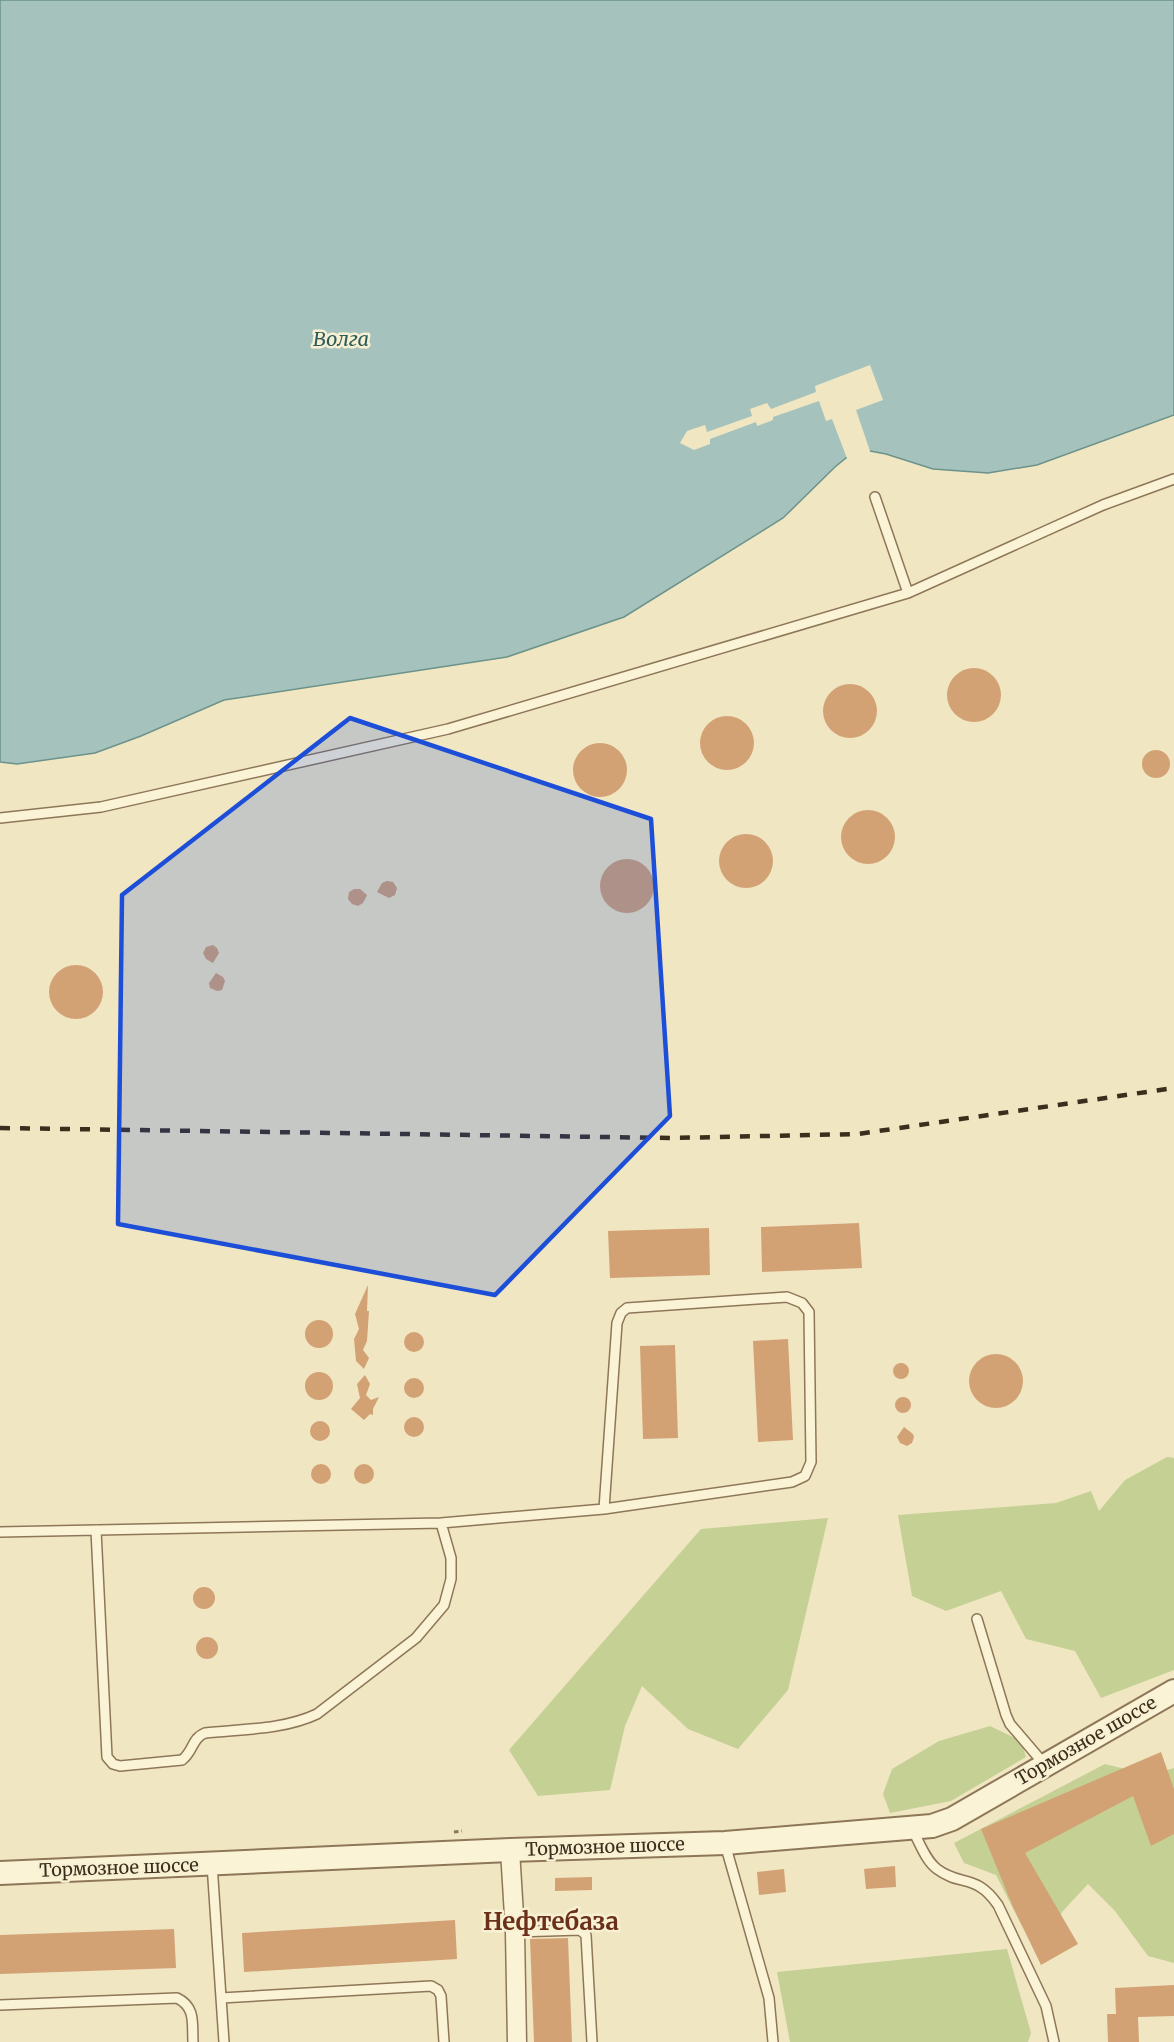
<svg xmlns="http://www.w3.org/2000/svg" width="1174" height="2042" font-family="Merriweather,serif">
	<rect width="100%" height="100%" fill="#f1e6c2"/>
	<path fill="#c5d095" d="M1167 1457 1174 1458V1670L1101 1698 1075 1651 1026 1639 1001 1591 946 1611 912 1596 898 1515 1056 1503 1091 1491 1099 1511 1125 1480Z
		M828 1518 788 1690 738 1749 688 1729 642 1686 625 1726 610 1790 538 1796 509 1750 701 1529Z
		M990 1726 1021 1741 1026 1757 951 1801 890 1813 883 1794 892 1769 939 1741Z
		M1105 1764 1149 1775 1174 1768V1963L1148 1956 1115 1911 1088 1884 1062 1912 1047 1939 1023 1928 996 1875 964 1863 954 1843Z
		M1007 1949 1031 2033 1028 2042H790L777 1972Z"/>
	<path fill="#a5c3bc" stroke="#6b938b" stroke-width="1.5" d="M0 0H1174V415L1037 465 988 473 933 469 886 454 870 451 846 458 835 467 783 518 624 617 507 657 224 700 141 736 95 753 17 764 0 762Z"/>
	<path fill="#f1e6c2" d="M870 365 883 400 856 410 871 454 848 461 832 419 826 421 819 401 773 417V420L757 426 756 422 710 439V444L694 450 680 443 687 431 705 425 707 432 752 416 750 409 767 403 771 409 816 392 815 386Z"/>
	<path fill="#d2a275" d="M947 695a27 27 0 1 1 54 0a27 27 0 1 1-54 0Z
		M823 711a27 27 0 1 1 54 0a27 27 0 1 1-54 0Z
		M700 743a27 27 0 1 1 54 0a27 27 0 1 1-54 0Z
		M573 770a27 27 0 1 1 54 0a27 27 0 1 1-54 0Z
		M1142 764a14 14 0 1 1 28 0a14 14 0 1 1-28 0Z
		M841 837a27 27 0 1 1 54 0a27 27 0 1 1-54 0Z
		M719 861a27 27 0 1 1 54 0a27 27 0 1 1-54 0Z
		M600 886a27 27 0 1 1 54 0a27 27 0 1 1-54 0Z
		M387 881 393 882 397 888 395 895 389 898 377 892 382 883Z
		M354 889H360L367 895 363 903 358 906 352 904 348 899 349 892Z
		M213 945 217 948 219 953 213 963 206 959 203 953 206 947Z
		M49 992a27 27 0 1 1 54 0a27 27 0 1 1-54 0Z
		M216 973 223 977 225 981 222 990 217 991 210 988 209 983Z
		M859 1223 862 1268 762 1272 761 1227Z
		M709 1228 710 1275 610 1278 608 1231Z
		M368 1285 367 1311H369L367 1341 363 1350 369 1358 364 1369 356 1361 354 1339 359 1329 355 1314Z
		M305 1334a14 14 0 1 1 28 0a14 14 0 1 1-28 0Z
		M404 1342a10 10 0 1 1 20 0a10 10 0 1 1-20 0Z
		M788 1339 793 1440 758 1442 753 1341Z
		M675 1345 678 1438 643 1439 640 1346Z
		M969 1381a27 27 0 1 1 54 0a27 27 0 1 1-54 0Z
		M893 1371a8 8 0 1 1 16 0a8 8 0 1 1-16 0Z
		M305 1386a14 14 0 1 1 28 0a14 14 0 1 1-28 0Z
		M365 1375 370 1384 366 1395 371 1400 379 1397 373 1409V1415L370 1414 364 1420 351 1409 360 1398 357 1384Z
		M404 1388a10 10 0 1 1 20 0a10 10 0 1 1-20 0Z
		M895 1405a8 8 0 1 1 16 0a8 8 0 1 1-16 0Z
		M404 1427a10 10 0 1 1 20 0a10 10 0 1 1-20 0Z
		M310 1431a10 10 0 1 1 20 0a10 10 0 1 1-20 0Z
		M904 1427 913 1434 914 1437 912 1443 907 1446 900 1443 897 1437Z
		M354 1474a10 10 0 1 1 20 0a10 10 0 1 1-20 0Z
		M311 1474a10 10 0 1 1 20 0a10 10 0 1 1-20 0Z
		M193 1598a11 11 0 1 1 22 0a11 11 0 1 1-22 0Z
		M196 1648a11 11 0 1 1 22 0a11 11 0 1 1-22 0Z
		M1161 1752 1174 1789V1834L1151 1846 1133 1796 1025 1853 1078 1944 1041 1965 1013 1907 981 1829Z
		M895 1866 896 1887 866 1889 864 1869Z
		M784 1869 786 1892 759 1895 757 1872Z
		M592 1877V1890L555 1891V1878Z
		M455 1920 457 1959 244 1972 242 1933Z
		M174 1929 176 1968 0 1974V1935Z
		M568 1938 572 2042H534L530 1939Z
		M1174 1985V2016L1138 2017 1139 2042H1108L1107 2014H1116L1115 1988Z"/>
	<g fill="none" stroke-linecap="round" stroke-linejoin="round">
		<defs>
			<path id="service" d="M908 593 1103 505 1174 479
				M0 818 101 807 448 729 908 593 875 497
				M96 1530 107 1757 113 1764 120 1766 182 1760C193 1752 192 1738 205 1733 242 1729 283 1730 317 1714L416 1638 444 1605 451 1579V1558L441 1523
				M0 1532 441 1523 604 1509 792 1482 805 1476 811 1462 809 1312 802 1303 787 1297 627 1308 621 1313 617 1323 604 1509
				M977 1619 1006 1715 1010 1724 1045 1765
				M912 1829C919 1841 925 1860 937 1869 961 1887 976 1873 998 1905L1046 2006 1054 2042
				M725 1844 769 1998 773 2042
				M212 1864 224 2042
				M515 1932 580 1930 586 1935 592 2042
				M221 1998 431 1986 438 1990 441 1996 444 2042
				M0 2005 177 1998C196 2007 192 2024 193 2042"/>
			<path id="minor" d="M510 1850 515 1932 517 2042"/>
			<path id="tertiary" d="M0 1873 510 1850 725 1843 932 1826 952 1819 1174 1691"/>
		</defs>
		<use href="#service" stroke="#8d7758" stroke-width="12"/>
		<use href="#minor" stroke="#8d7758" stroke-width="21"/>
		<use href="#tertiary" stroke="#8d7758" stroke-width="26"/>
		<path stroke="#8d7758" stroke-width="3" stroke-dasharray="4.5 3" stroke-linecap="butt" d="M454 1832 462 1831"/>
		<use href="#service" stroke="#fbf3d6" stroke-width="9"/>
		<use href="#minor" stroke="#fbf3d6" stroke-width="18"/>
		<use href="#tertiary" stroke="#fbf3d6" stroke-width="22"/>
		<path stroke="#3b2e1d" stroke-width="4.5" stroke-dasharray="10 10" stroke-linecap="butt" d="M0 1128 671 1138 858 1134 1174 1088"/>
	</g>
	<path fill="#1d4ed8" fill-opacity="0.2" stroke="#1d4ed8" stroke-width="4.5" stroke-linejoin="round" d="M350 718 651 819 670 1116 495 1295 118 1224 122 895Z"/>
	<g text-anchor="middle" stroke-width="5" stroke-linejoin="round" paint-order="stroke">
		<g font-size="18" fill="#3b2e1d" stroke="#f8f0d2">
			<text transform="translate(1086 1741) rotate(-30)" y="6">Тормозное шоссе</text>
			<text transform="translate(605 1847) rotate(-2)" y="6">Тормозное шоссе</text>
			<text transform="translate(119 1868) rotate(-2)" y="6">Тормозное шоссе</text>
		</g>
		<g font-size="20" font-style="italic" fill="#2b5c5c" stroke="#f8f0d2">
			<text x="341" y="346">Волга</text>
		</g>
		<g font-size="24" font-weight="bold" fill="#6b3019" stroke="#f8f0d2">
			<text x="551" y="1930">Нефтебаза</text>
		</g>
	</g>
</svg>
